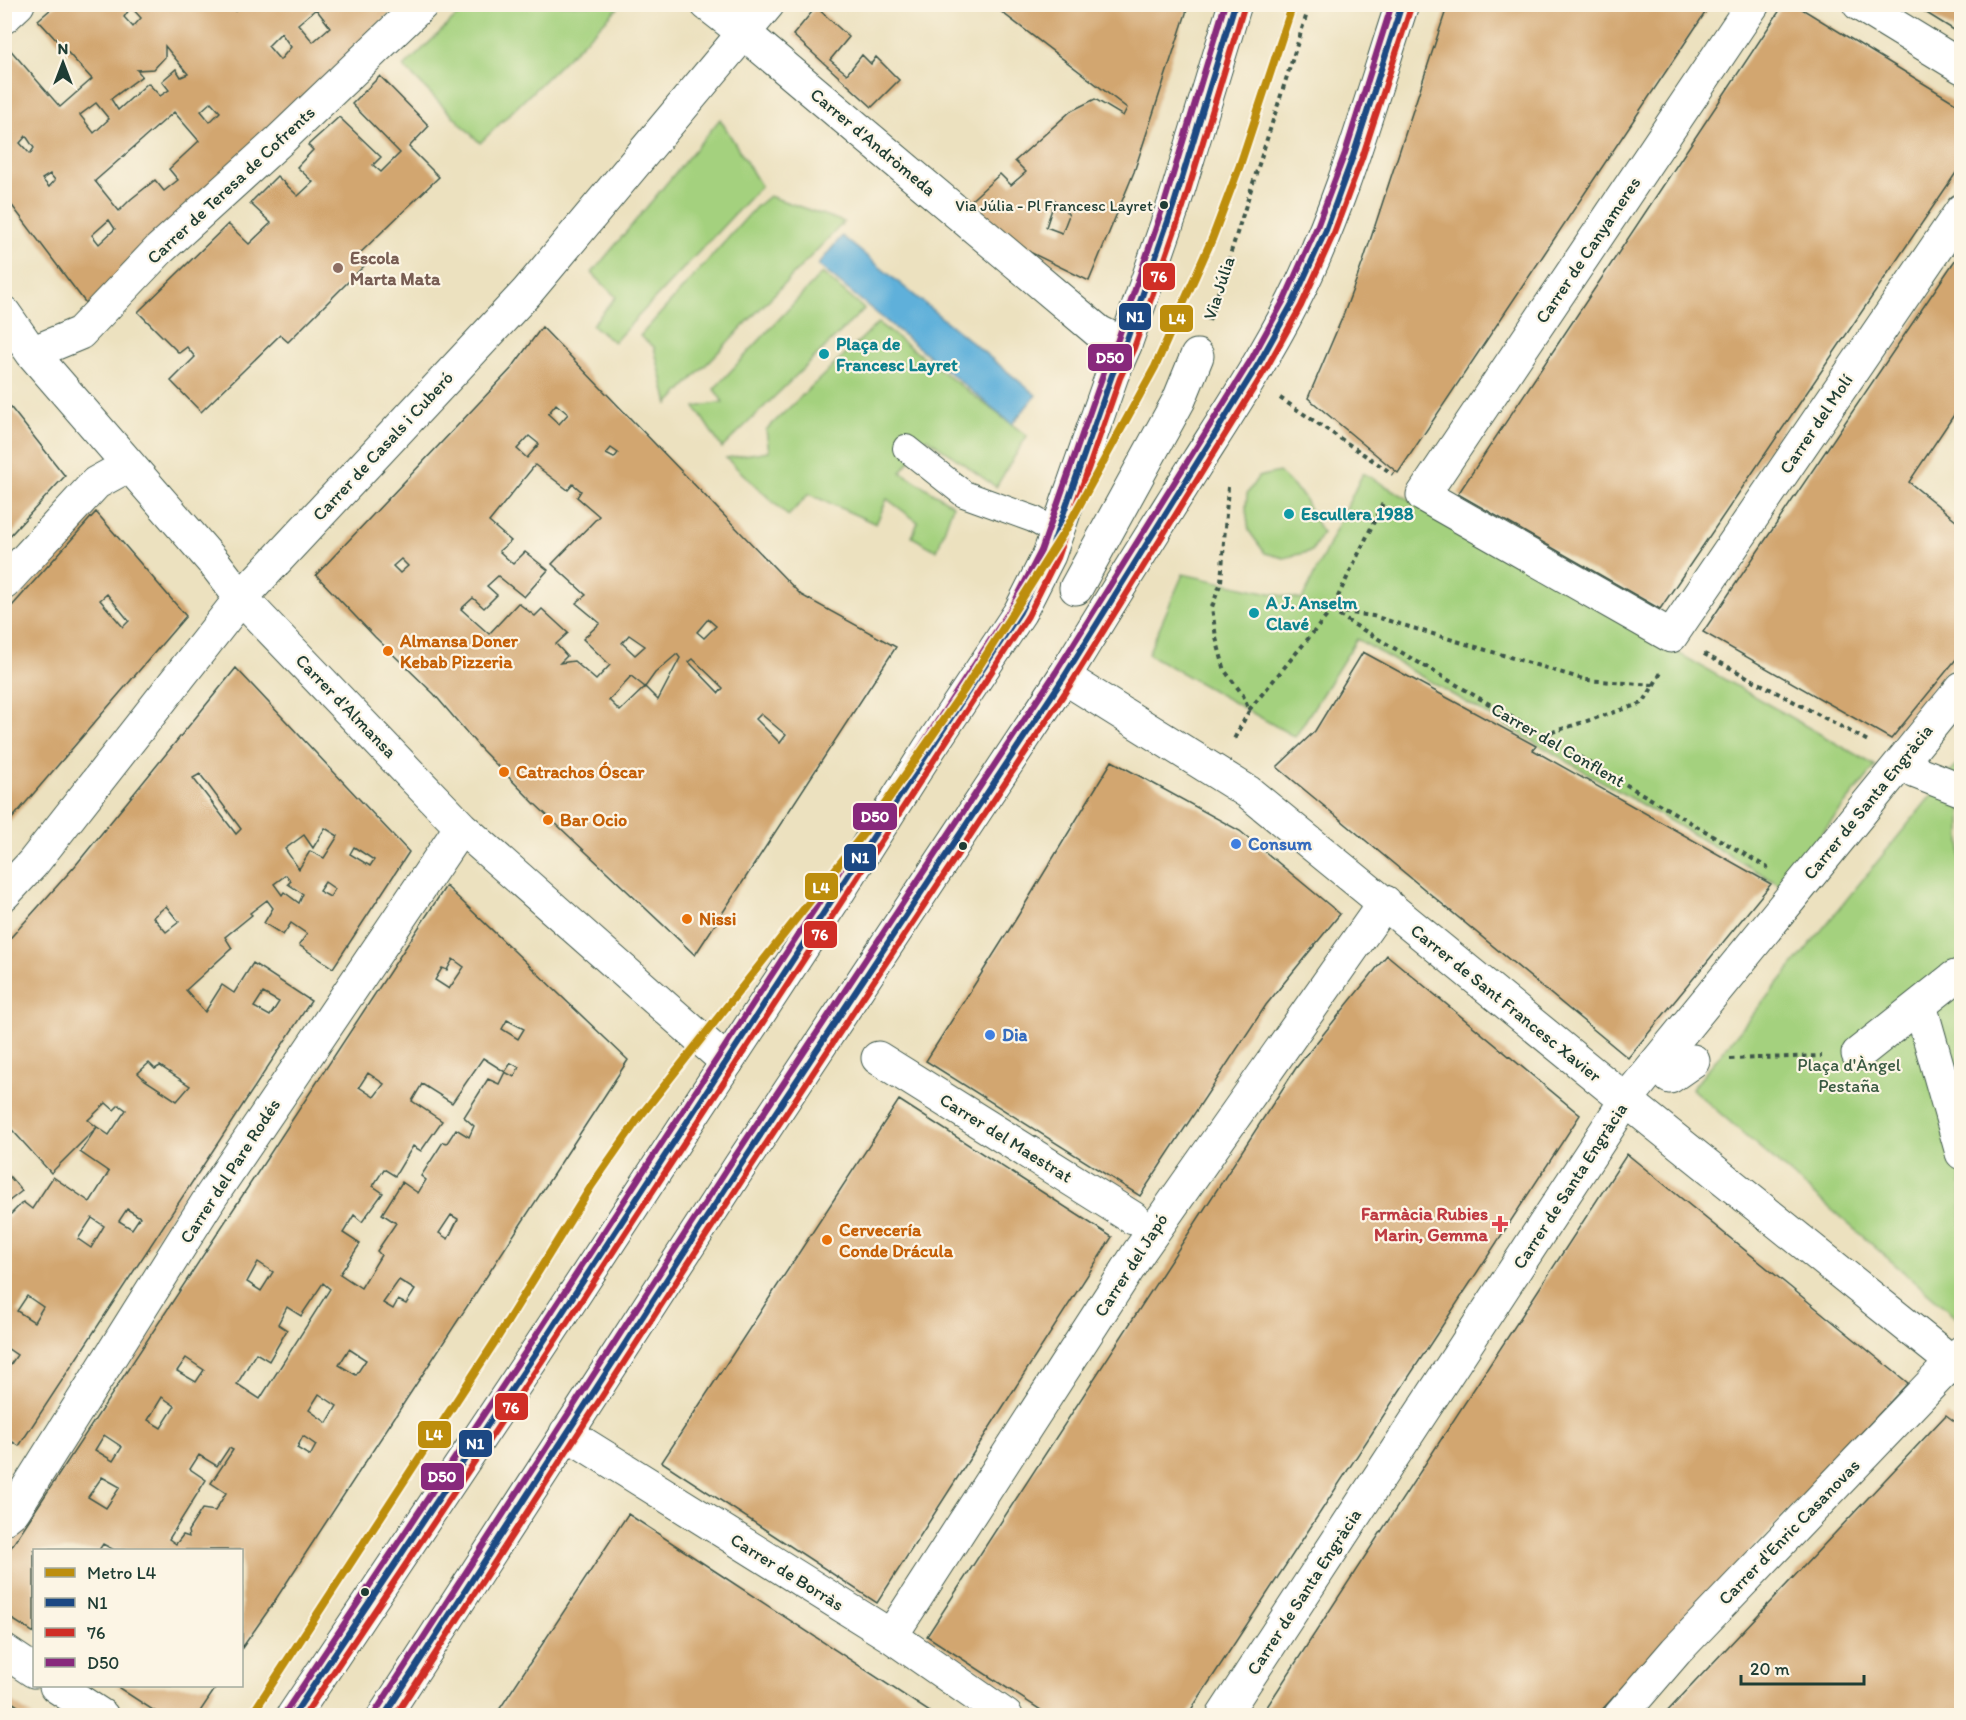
<svg xmlns="http://www.w3.org/2000/svg" width="1966" height="1720" font-family="Itim,sans-serif">
	<rect width="100%" height="100%" fill="#fcf5e5"/>
	<filter id="ink" filterUnits="userSpaceOnUse"><feTurbulence type="fractalNoise" baseFrequency=".0167" numOctaves="2"/><feDisplacementMap in="SourceGraphic" scale="12" xChannelSelector="R" yChannelSelector="G"/><feConvolveMatrix kernelMatrix="1 2 1 2 8 2 1 2 1" color-interpolation-filters="sRGB"/></filter>
	<filter id="wash" filterUnits="userSpaceOnUse"><feTurbulence type="fractalNoise" baseFrequency=".008" numOctaves="4" result="noise"/><feDisplacementMap in="SourceGraphic" scale="24" xChannelSelector="R" yChannelSelector="G"/><feGaussianBlur stdDeviation="1.35" result="paint"/><feColorMatrix in="noise" values="0 0 0 0 0 0 0 0 0 0 0 0 0 0 0 0 0 1.4 0 .05"/><feComposite in="paint" operator="in"/></filter>
	<g filter="url(#wash)">
		<rect width="100%" height="100%" fill="#ece1bf"/>
		<path fill="#a4d17e" stroke="#628759" stroke-width="1.5" d="M615 5 618 8 480 143 404 67 468 5Z
			M720 119 761 186 614 342 592 325 616 297 592 273Z
			M769 196 844 222 668 404 654 347 640 336 756 207Z
			M822 273 864 309 722 448 695 407 723 402 714 389Z
			M878 323 1027 436 996 487 927 438 901 472 953 505 937 551 912 537 918 522 887 499 876 524 809 494 788 516 726 458 769 451 766 430Z
			M1279 472 1303 496 1322 533 1312 551 1284 558 1265 553 1249 531 1246 509 1247 494 1258 477Z
			M1363 473 1876 766 1780 885 1357 639 1295 737 1148 654 1183 574 1302 600Z
			M1961 759V1313L1957 1318 1692 1089Z"/>
		<path fill="#5fb0da" stroke="#3f7687" stroke-width="1.5" d="M842 236 1036 395 1012 424 818 265Z"/>
		<g id="blocks">
			<path fill="#d2a670" fill-rule="evenodd" d="M57 4H230L236 11 242 4H399L91 310 4 195V48L7 46 60 107 92 79 38 20ZM131 7 141 18 133 27 124 17ZM316 9 330 27 313 42 298 24ZM281 33 291 47 280 60 268 46ZM165 46 188 74 181 77 176 69 162 81 169 90 160 96 148 83 118 110 111 99 142 76 137 70 154 69 165 57ZM211 102 220 112 210 122 201 111ZM96 103 109 119 94 133 80 115ZM174 112 199 141 169 169 178 180 164 191 155 180 131 199 119 211 95 181ZM26 136 34 148 30 154 20 143ZM50 174 55 180 49 187 42 179ZM109 220 115 229 99 244 92 235Z
				M991 4H1189L1134 172 1089 281 999 237 965 206 1000 174 1011 185 1026 172 1015 161 1071 111 1095 99 1123 116 1127 108ZM1055 200 1069 215 1062 233 1046 227Z
				M1448 4H1711L1398 473 1308 398 1343 316 1364 259Z
				M1784 4H1794L1962 107V164L1660 609 1458 494Z
				M1912 4H1962V35L1954 30Z
				M816 7 849 37 830 60 847 74 862 55 871 64 876 57 899 80 872 107 793 35Z
				M380 76 429 126 409 147 439 177 358 255 366 264 288 342 280 335 201 412 171 381 195 357 187 347 179 353 138 312 228 224 249 244 271 223 250 203 277 176 298 196 313 182 297 167 313 150 308 145 339 117 381 157 373 165 381 172 400 153 352 104Z
				M1962 250V403L1909 482 1962 525V652L1891 739 1703 632Z
				M542 327 801 595 896 647 695 955 535 804 480 748 434 694 375 637 316 575 511 369ZM556 404 568 414 559 424 548 414ZM529 436 539 444 527 458 517 449ZM611 448 618 453 614 458 606 454ZM535 465 568 490 573 484 581 491 577 497 599 516 552 564 586 595 576 603 600 623 583 639 610 665 596 680 574 661 560 663 567 656 556 644 568 633 542 609 535 616 518 603 489 634 461 609 473 598 484 608 497 595 487 586 498 576 524 597 548 570 525 552 513 564 499 551 511 541 489 522ZM401 559 408 566 400 573 393 566ZM708 619 716 626 704 638 697 632ZM629 635 645 646 635 655 622 643ZM677 654 680 658 658 700 645 687 620 711 609 700 631 676 645 687 655 673ZM693 659 723 688 719 693 689 662ZM761 714 786 735 780 743 756 719Z
				M4 399 65 476 4 542V465L8 462 4 458Z
				M96 512 186 616 4 828V615ZM107 594 129 621 123 627 100 600Z
				M1363 652 1536 746 1533 750 1771 884 1628 1058 1277 767 1315 731Z
				M236 668 409 852 333 968 299 945 307 934 291 923 283 935 264 923 273 908 267 900 250 913 252 915 225 937 232 948 186 990 205 1012 222 985 234 993 253 963 311 1001 19 1446 4 1436V1370L6 1371 17 1355 4 1346V1221L23 1202 32 1209 53 1177 90 1202 109 1172 80 1152 97 1127 109 1135 126 1110 119 1105 114 1110 106 1103 88 1120 97 1127 51 1173 4 1121V945L75 866ZM200 774 241 829 236 834 193 778ZM325 828 338 836 324 858 310 851 299 869 285 849 304 835 313 848ZM354 847 374 860 370 866 350 854ZM286 875 291 881 288 884 303 894 299 903 284 892 282 895 274 884ZM325 882 335 889 330 897 319 891ZM166 906 179 922 166 932 153 917ZM263 993 279 1002 270 1016 254 1007ZM149 1063 155 1069 160 1066 190 1086 177 1101 145 1080 138 1073ZM127 1209 140 1217 132 1229 119 1221ZM92 1218 104 1226 91 1248 78 1239ZM27 1296 43 1307 34 1322 17 1311Z
				M1112 761 1240 831 1340 914 1266 1005 1140 1196 926 1061 1016 919Z
				M446 886 628 1060 270 1608 242 1648V1550H114L103 1544 99 1550H34V1633L4 1614V1558ZM453 959 464 967 449 989 435 980 442 968 447 970ZM507 1020 524 1029 518 1039 502 1029ZM483 1058 505 1072 511 1063 519 1067 514 1077 505 1072 499 1084 488 1079 464 1117 474 1126 469 1137 456 1129 447 1143 443 1142 421 1176 426 1180 418 1193 402 1182 382 1214 396 1223 377 1251 381 1255 361 1288 340 1274 360 1244 343 1233 354 1215 362 1222 383 1193 373 1186 384 1169 395 1176 413 1146 421 1151 442 1121 412 1101 422 1084 452 1103ZM368 1073 384 1084 374 1097 359 1087ZM451 1215 458 1219 448 1239 439 1233ZM258 1262 273 1272 261 1291 247 1282ZM399 1280 415 1290 406 1304 398 1300 393 1309 383 1303ZM323 1283 330 1289 260 1399 237 1384 256 1353 269 1361 287 1330 278 1324 287 1307 301 1316ZM349 1349 366 1360 356 1375 339 1365ZM186 1358 204 1370 196 1382 177 1371ZM319 1394 337 1406 327 1423 309 1410ZM162 1397 175 1406 161 1428 148 1420ZM104 1435 122 1447 113 1461 95 1450ZM303 1436 316 1445 310 1456 297 1448ZM229 1448 233 1450 211 1483 226 1493 215 1511 202 1509 188 1531 189 1537 183 1535 176 1544 169 1539 206 1480 190 1469 199 1455 217 1466ZM102 1477 120 1487 106 1508 88 1497Z
				M1387 955 1580 1115 1187 1716H1050L927 1636 1296 1068Z
				M899 1100 1112 1237 877 1603 662 1462Z
				M1627 1154 1908 1383 1596 1716H1261Z
				M4 1170 22 1191 4 1205Z
				M1946 1415 1962 1427V1716H1663Z
				M628 1514 721 1575 936 1716H495Z
				M116 1686H217L197 1716H162Z
				M4 1697 33 1716H4Z"/>
		</g>
	</g>
	<g filter="url(#ink)">
		<use href="#blocks" fill-opacity="0" stroke="#3e5649" stroke-width="1.5"/>
		<g fill="none" stroke-linecap="round" stroke-linejoin="round">
			<defs>
				<path id="service" d="M906 448 964 494 1033 519 1056 532"/>
				<path id="pedestrian" d="M744 33 1099 332 1125 345
					M1076 588 1179 400 1197 356
					M1916 772 1962 790
					M1920 1005 1962 1153
					M1858 1054 1955 977 1962 975
					M878 1058 1133 1218
					M1670 1077 1693 1061"/>
				<path id="minor" d="M707 4 744 33
					M1753 4 1423 495 1671 636 1962 210
					M1859 4 1962 67
					M4 17 18 4
					M4 313 32 353 215 564 241 598 461 827 727 1062
					M32 353 80 333 159 250 279 141 422 4
					M4 583 96 483 129 465
					M1064 677 1248 792 1607 1085 1962 1370
					M4 894 33 863 241 598 527 292 768 4
					M566 1433 891 1636 1006 1716
					M4 1518 14 1510 212 1195 461 827
					M891 1636 1139 1252 1385 902
					M4 1651 34 1671
					M56 1686 102 1716
					M1223 1716 1626 1100 1962 688
					M1620 1716 1676 1651 1962 1352"/>
				<path id="tertiary" d="M293 1716 536 1353 832 902 929 749 1020 612 1049 555 1112 375 1125 345 1174 204 1235 4
					M384 1716 740 1166 1064 677C1108 604 1153 533 1198 461 1231 409 1265 357 1293 302 1341 208 1369 105 1402 4"/>
			</defs>
			<use href="#service" stroke="#3e5649" stroke-width="28"/>
			<use href="#pedestrian" stroke="#3e5649" stroke-width="35"/>
			<use href="#minor" stroke="#3e5649" stroke-width="35"/>
			<use href="#tertiary" stroke="#3e5649" stroke-width="35"/>
			<path stroke="#3e5649" stroke-width="4" stroke-dasharray="4.5 4.5" stroke-linecap="butt" d="M1209 321 1310 4
				M1280 398 1393 474
				M1228 487 1221 582 1212 607 1216 638 1225 671 1243 695 1249 711 1234 739
				M1331 611 1768 868
				M1335 611 1373 616 1586 680 1654 685
				M1704 654 1870 742
				M1249 710 1331 611 1384 501
				M1543 735 1643 703 1662 671
				M1730 1059 1822 1056"/>
			<use href="#service" stroke="#fff" stroke-width="26"/>
			<use href="#pedestrian" stroke="#fff" stroke-width="33"/>
			<use href="#minor" stroke="#fff" stroke-width="33"/>
			<use href="#tertiary" stroke="#fff" stroke-width="33"/>
			<defs>
				<path id="bus-1" d="M293 1716 536 1353 1020 612 1049 555 1112 375 1125 345 1174 204 1235 4
					M384 1716 740 1166 1064 677 1259 363 1293 302 1326 230 1353 156 1402 4"/>
				<path id="bus-2" d="M304 1716 544 1358 1028 616 1057 558 1120 378 1134 348 1183 207 1244 7
					M395 1716 748 1171 1072 682 1267 367 1301 306 1334 233 1362 158 1411 7"/>
				<path id="bus-3" d="M286 1711 528 1348 1012 607 1041 551 1104 372 1117 342 1165 201 1225 4
					M376 1711 732 1161 1056 672 1252 358 1285 298 1317 227 1345 153 1392 4"/>
			</defs>
			<use href="#bus-1" stroke="#fcf5e5" stroke-width="10"/>
			<use href="#bus-2" stroke="#fcf5e5" stroke-width="10"/>
			<use href="#bus-3" stroke="#fcf5e5" stroke-width="10"/>
			<use href="#bus-1" stroke="#1c4883" stroke-width="6"/>
			<use href="#bus-2" stroke="#d02e26" stroke-width="6"/>
			<use href="#bus-3" stroke="#88297c" stroke-width="6"/>
			<defs>
				<path id="metro-1" d="M251 1716 496 1340 592 1185 638 1119 871 824 964 690 1068 526 1155 367 1212 239 1240 165 1293 4"/>
			</defs>
			<use href="#metro-1" stroke="#fcf5e5" stroke-width="12"/>
			<use href="#metro-1" stroke="#bd8e0d" stroke-width="8"/>
		</g>
	</g>
	<g fill="#1f3d34" stroke="#fcf5e5" stroke-width="2">
		<circle cx="1164" cy="205" r="5"/>
		<circle cx="963" cy="846" r="5"/>
		<circle cx="365" cy="1592" r="5"/>
	</g>
	<circle fill="#8d6e63" stroke="#fcf5e5" stroke-width="2" cx="338" cy="268" r="6"/>
	<g fill="#0f9aa8" stroke="#fcf5e5" stroke-width="2">
		<circle cx="824" cy="354" r="6"/>
		<circle cx="1289" cy="514" r="6"/>
		<circle cx="1254" cy="613" r="6"/>
	</g>
	<g fill="#e8710a" stroke="#fcf5e5" stroke-width="2">
		<circle cx="388" cy="651" r="6"/>
		<circle cx="504" cy="772" r="6"/>
		<circle cx="548" cy="820" r="6"/>
		<circle cx="687" cy="919" r="6"/>
		<circle cx="827" cy="1240" r="6"/>
	</g>
	<g fill="#3f7fe0" stroke="#fcf5e5" stroke-width="2">
		<circle cx="1236" cy="844" r="6"/>
		<circle cx="990" cy="1035" r="6"/>
	</g>
	<path fill="#e0444e" stroke="#fcf5e5" stroke-width="2" d="M1497 1215h6v6h6v6h-6v6h-6v-6h-6v-6h6z"/>
	<g text-anchor="middle" stroke-width="4.5" stroke-linejoin="round" paint-order="stroke">
		<g font-size="16" fill="#1f3d34" stroke="#fcf5e5" text-anchor="end">
			<text x="1153" y="211">Via Júlia - Pl Francesc Layret</text>
		</g>
		<g font-size="18" fill="#1f3d34" stroke="#fcf5e5">
			<text transform="translate(873 142) rotate(40)" y="6">Carrer d'Andròmeda</text>
			<text transform="translate(231 185) rotate(-43)" y="6">Carrer de Teresa de Cofrents</text>
			<text transform="translate(1588 250) rotate(-56)" y="6">Carrer de Canyameres</text>
			<text transform="translate(1219 288) rotate(-72)" y="6">Via Júlia</text>
			<text transform="translate(1816 424) rotate(-56)" y="6">Carrer del Molí</text>
			<text transform="translate(383 446) rotate(-47)" y="6">Carrer de Casals i Cuberó</text>
			<text transform="translate(346 706) rotate(46)" y="6">Carrer d'Almansa</text>
			<text transform="translate(1558 745) rotate(30)" y="6">Carrer del Conflent</text>
			<text transform="translate(1868 802) rotate(-51)" y="6">Carrer de Santa Engràcia</text>
			<text transform="translate(1506 1003) rotate(39)" y="6">Carrer de Sant Francesc Xavier</text>
			<text transform="translate(1006 1138) rotate(32)" y="6">Carrer del Maestrat</text>
			<text transform="translate(230 1171) rotate(-57)" y="6">Carrer del Pare Rodés</text>
			<text transform="translate(1570 1186) rotate(-57)" y="6">Carrer de Santa Engràcia</text>
			<text transform="translate(1131 1265) rotate(-57)" y="6">Carrer del Japó</text>
			<text transform="translate(1789 1532) rotate(-46)" y="6">Carrer d'Enric Casanovas</text>
			<text transform="translate(787 1572) rotate(32)" y="6">Carrer de Borràs</text>
			<text transform="translate(1304 1592) rotate(-57)" y="6">Carrer de Santa Engràcia</text>
		</g>
		<g font-size="18" font-weight="bold" fill="#785e54" stroke="#fcf5e5" text-anchor="start">
			<text x="350" y="264">Escola<tspan x="350" dy="21">Marta Mata</tspan></text>
		</g>
		<g font-size="18" font-weight="bold" fill="#0d838f" stroke="#fcf5e5" text-anchor="start">
			<text x="836" y="350">Plaça de<tspan x="836" dy="21">Francesc Layret</tspan></text>
			<text x="1301" y="520">Escullera 1988</text>
			<text x="1266" y="609">A J. Anselm<tspan x="1266" dy="21">Clavé</tspan></text>
		</g>
		<g font-size="18" font-weight="bold" fill="#c56008" stroke="#fcf5e5" text-anchor="start">
			<text x="400" y="647">Almansa Doner<tspan x="400" dy="21">Kebab Pizzeria</tspan></text>
			<text x="516" y="778">Catrachos Óscar</text>
			<text x="560" y="826">Bar Ocio</text>
			<text x="699" y="925">Nissi</text>
			<text x="839" y="1236">Cervecería<tspan x="839" dy="21">Conde Drácula</tspan></text>
		</g>
		<g font-size="18" font-weight="bold" fill="#366cbe" stroke="#fcf5e5" text-anchor="start">
			<text x="1248" y="850">Consum</text>
			<text x="1002" y="1041">Dia</text>
		</g>
		<g font-size="18" fill="#3a5b43" stroke="#fcf5e5">
			<text x="1849" y="1071">Plaça d'Àngel<tspan x="1849" dy="21">Pestaña</tspan></text>
		</g>
		<g font-size="18" font-weight="bold" fill="#be3a42" stroke="#fcf5e5" text-anchor="end">
			<text x="1488" y="1220">Farmàcia Rubies<tspan x="1488" dy="21">Marin, Gemma</tspan></text>
		</g>
	</g>
	<g stroke="#fcf5e5" stroke-width="2">
		<rect x="1142" y="262" width="34" height="29" rx="6" fill="#d02e26"/>
		<rect x="1118" y="302" width="34" height="29" rx="6" fill="#1c4883"/>
		<rect x="1159" y="304" width="35" height="29" rx="6" fill="#bd8e0d"/>
		<rect x="1087" y="343" width="46" height="29" rx="6" fill="#88297c"/>
		<rect x="852" y="802" width="46" height="29" rx="6" fill="#88297c"/>
		<rect x="843" y="843" width="34" height="29" rx="6" fill="#1c4883"/>
		<rect x="804" y="872" width="35" height="29" rx="6" fill="#bd8e0d"/>
		<rect x="803" y="920" width="35" height="29" rx="6" fill="#d02e26"/>
		<rect x="494" y="1392" width="35" height="29" rx="6" fill="#d02e26"/>
		<rect x="417" y="1420" width="35" height="29" rx="6" fill="#bd8e0d"/>
		<rect x="458" y="1429" width="35" height="29" rx="6" fill="#1c4883"/>
		<rect x="420" y="1462" width="45" height="29" rx="6" fill="#88297c"/>
	</g>
	<g font-size="16" text-anchor="middle" font-weight="bold" fill="#fff">
		<text x="1159" y="282">76</text>
		<text x="1135" y="322">N1</text>
		<text x="1177" y="324">L4</text>
		<text x="1110" y="363">D50</text>
		<text x="875" y="822">D50</text>
		<text x="860" y="863">N1</text>
		<text x="821" y="893">L4</text>
		<text x="820" y="940">76</text>
		<text x="511" y="1413">76</text>
		<text x="434" y="1440">L4</text>
		<text x="475" y="1449">N1</text>
		<text x="442" y="1482">D50</text>
	</g>
	<rect width="1966" height="1720" fill="none" stroke="#fcf5e5" stroke-width="24"/>
	<rect x="33" y="1549" width="210" height="138" fill="#fcf5e5" stroke="#a4ab9e" stroke-width="1.5"/>
	<rect x="45" y="1568" width="30" height="9" fill="#bd8e0d" stroke="#a4ab9e" stroke-width="1.5"/>
	<text x="87" y="1579" font-size="18" fill="#1f3d34">Metro L4</text>
	<rect x="45" y="1598" width="30" height="9" fill="#1c4883" stroke="#a4ab9e" stroke-width="1.5"/>
	<text x="87" y="1609" font-size="18" fill="#1f3d34">N1</text>
	<rect x="45" y="1628" width="30" height="9" fill="#d02e26" stroke="#a4ab9e" stroke-width="1.5"/>
	<text x="87" y="1639" font-size="18" fill="#1f3d34">76</text>
	<rect x="45" y="1658" width="30" height="9" fill="#88297c" stroke="#a4ab9e" stroke-width="1.5"/>
	<text x="87" y="1669" font-size="18" fill="#1f3d34">D50</text>
	<g transform="translate(63 63)" stroke="#fcf5e5" stroke-width="4.5" paint-order="stroke">
	<path d="M0-4.5L10 22L0 15L-10 22Z" fill="#1f3d34"/>
	<text y="-9" font-size="16" font-weight="bold" text-anchor="middle" fill="#1f3d34">N</text>
	</g>
	<path d="M1741 1675v9h123v-9" fill="none" stroke="#1f3d34" stroke-width="3"/>
	<text x="1750" y="1675" font-size="18" fill="#1f3d34" stroke="#fcf5e5" stroke-width="4.5" paint-order="stroke">20 m</text>
</svg>
